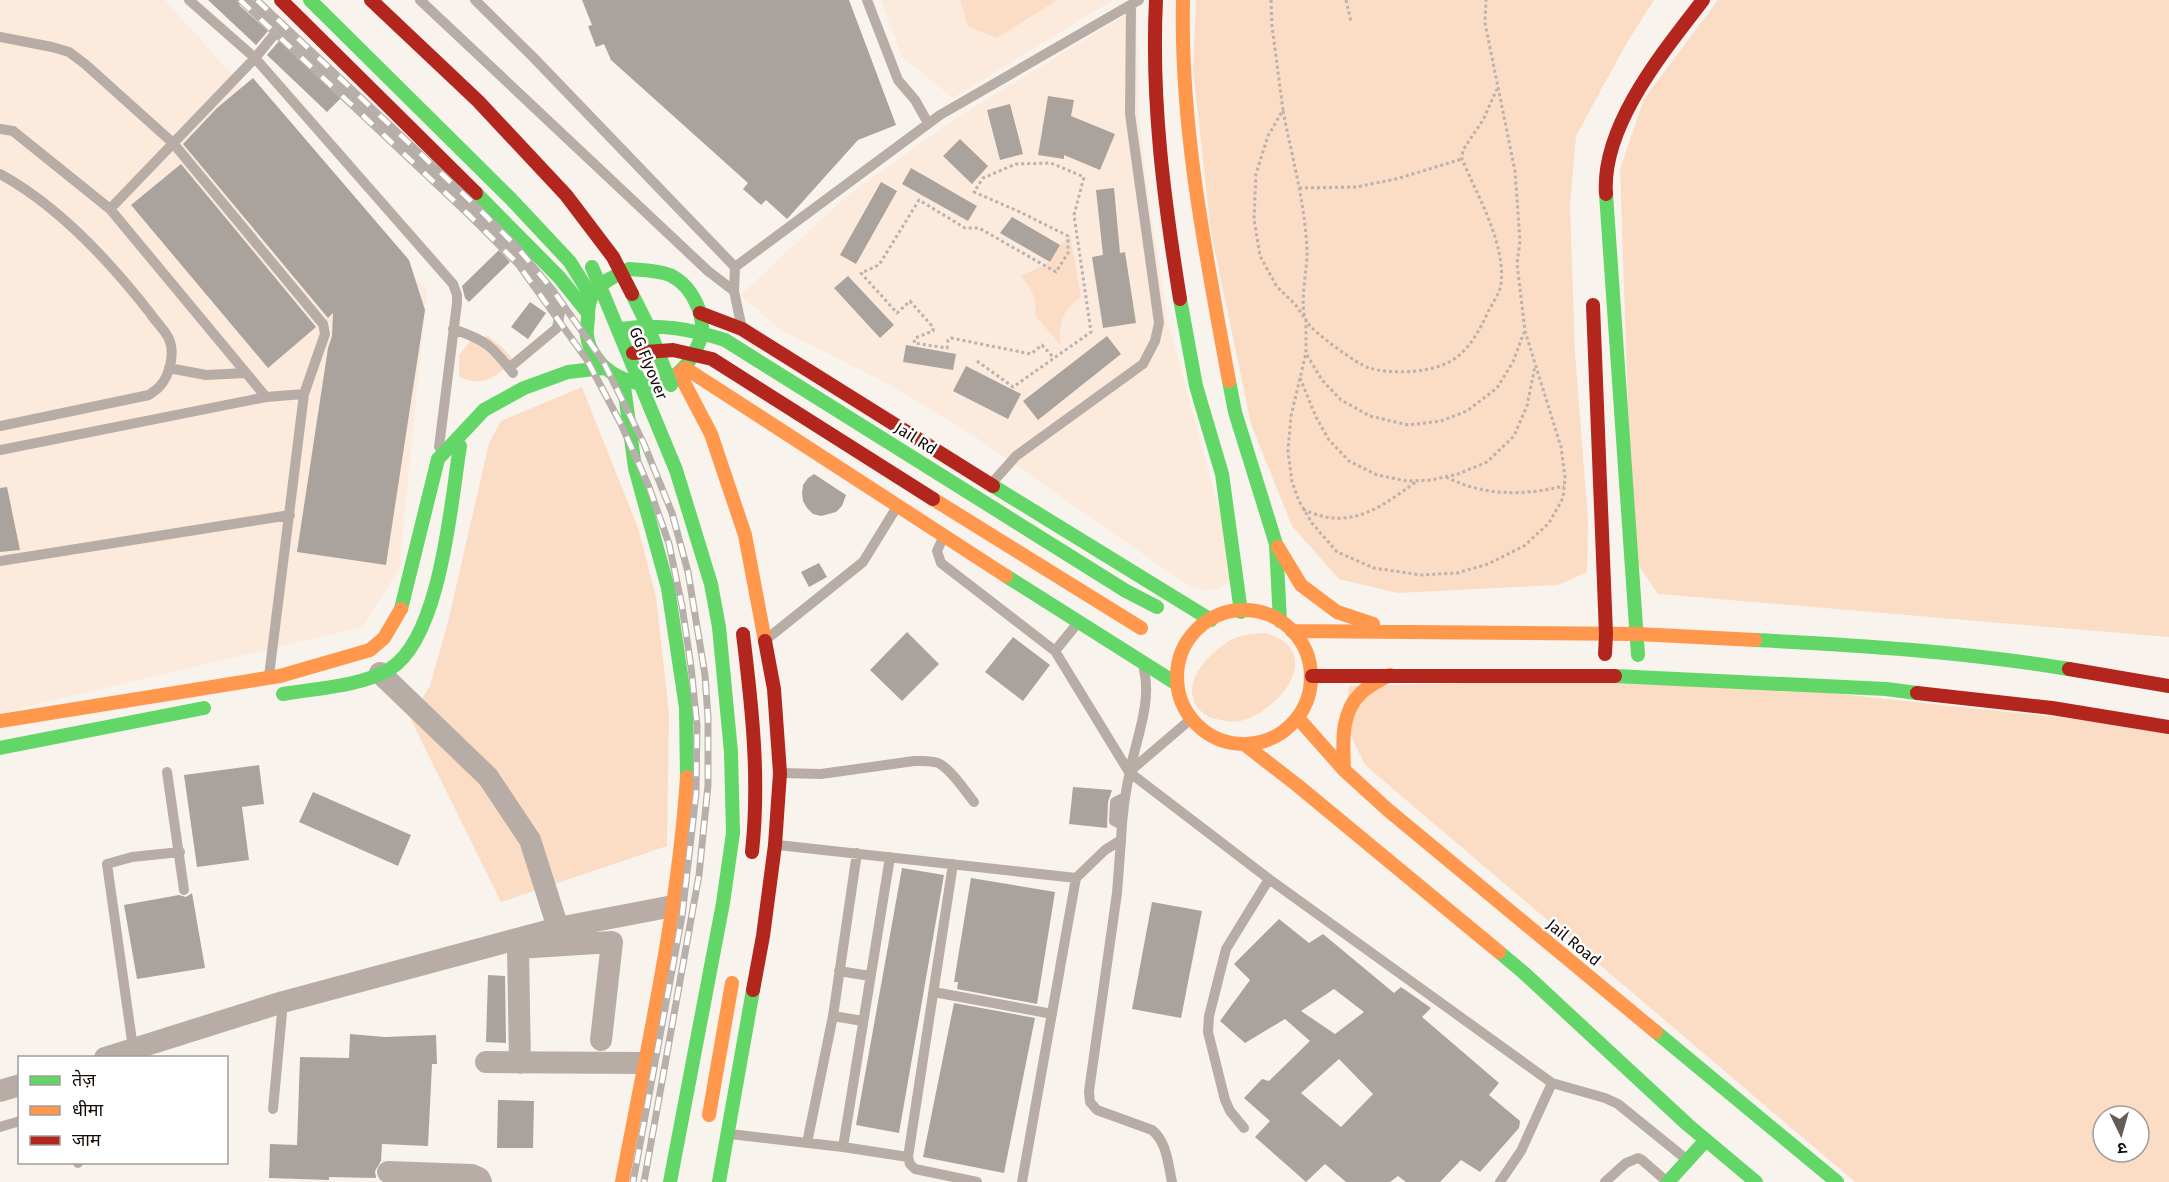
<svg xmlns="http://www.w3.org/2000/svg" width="2169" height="1182" font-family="'Fira Sans','Noto Sans Devanagari',sans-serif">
	<rect width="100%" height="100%" fill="#f9f3ee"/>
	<path fill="#fceadd" d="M0 0H165L427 291 399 569 363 627 0 713Z
		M881 0H1113L953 98 902 57Z
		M1137 8 1139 116 1148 195 1168 322 1237 577 1221 588 1205 591 1189 586 974 436 892 386 779 329 741 295 844 198 956 118Z"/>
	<path fill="#fbdcc5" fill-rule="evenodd" d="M960 0H1057L997 38 968 26Z
		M1196 0H1654L1625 46 1576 136 1570 205 1575 353 1588 520 1587 572 1558 585 1397 593 1339 579 1292 526 1251 424 1211 232 1193 70Z
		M1718 0H2169V637L1658 594 1633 557 1620 169 1644 99Z
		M1070 235 1081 297C1062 310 1059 323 1060 345L1035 315C1038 299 1031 288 1021 276L1050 262 1060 245Z
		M488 336 503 348 514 361C496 375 483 390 459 376V355L472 339Z
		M582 387 638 528 656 597 669 713 667 846 501 902 410 718 430 686 448 622 489 443 501 421Z
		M1265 633C1327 650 1281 711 1240 721 1231 723 1221 720 1212 718 1205 716 1199 710 1195 704 1183 679 1210 653 1229 641 1240 634 1253 634 1265 633Z
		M1689 678 2169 729V1182H1855L1365 765 1344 722 1349 686ZM2103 1116H2139V1152H2103Z"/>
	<path fill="#aaa39d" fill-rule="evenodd" d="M208 0H238L240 6 268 31 256 45Z
		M582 0H849L896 125 858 140 787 219 766 200 761 205 743 189 748 183 611 60 604 44 596 47 588 26 592 25Z
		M279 41 341 98 327 112 267 55Z
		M253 78 409 260 425 310 386 565 297 552 328 348 332 336 333 313 328 318 183 144 217 108Z
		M1048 96 1074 100 1071 116 1115 134 1100 170 1064 155V159L1038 155Z
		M1010 104 1023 154 1000 160 987 110Z
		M960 139 988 166 972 184 943 156Z
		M181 164 316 327 268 368 131 205Z
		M911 168 977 206 968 221 902 184Z
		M881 182 897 191 856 264 840 255Z
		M1114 188 1120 253 1125 252 1136 323 1103 328 1092 257 1103 255 1096 190Z
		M1012 217 1060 245 1050 262 1000 233Z
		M499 250 510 262 469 302 465 298 462 286Z
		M848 276 894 325 880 338 834 288Z
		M530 302 546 313 528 339 511 327Z
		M1107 336 1121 354 1038 420 1023 401Z
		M906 345 956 354 953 370 903 362Z
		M966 366 1021 394 1008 419 953 391Z
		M814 474 846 495 842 506 836 512 821 516 813 514 807 508 803 501 802 493 803 485 808 478Z
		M7 487 20 550 0 552V488Z
		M819 563 827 577 809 587 801 572Z
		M907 632 939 664 902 701 870 670Z
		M1013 637 1050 665 1023 701 985 672Z
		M259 765 264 804 242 807 249 860 197 867 184 775Z
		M1073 787 1112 790 1108 802 1107 828 1069 824Z
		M313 792 411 835 398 866 299 822Z
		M902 868 944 875 899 1133 856 1125Z
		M971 878 1055 892 1037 1004 957 989 958 982H954Z
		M192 893 205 968 137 979 124 905 179 895 186 897Z
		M1152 902 1202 911 1181 1018 1132 1009Z
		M1279 919 1309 943 1323 934 1394 993 1401 987 1431 1008 1422 1017 1499 1083 1489 1095 1520 1121 1519 1128 1480 1172 1461 1160 1440 1182H1406L1398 1176 1390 1182H1346L1325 1164 1306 1182 1255 1137 1270 1121 1244 1098 1262 1079 1269 1081 1310 1041 1285 1019 1245 1043 1220 1021 1250 980 1234 964ZM1334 989 1364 1012 1335 1034 1301 1011ZM1339 1059 1373 1094 1341 1127 1301 1093Z
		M488 975 505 976 506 1043 486 1042Z
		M954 1003 1035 1018 1004 1173 923 1157Z
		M350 1034 385 1037 436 1035 437 1064H432L428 1146 382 1144 381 1161 375 1171 376 1178 329 1177V1180L269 1178 270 1144 297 1145 300 1057 349 1058Z
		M498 1100 534 1101 533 1148H497Z"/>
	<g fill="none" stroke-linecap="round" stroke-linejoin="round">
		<path stroke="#bab2ad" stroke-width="3" stroke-dasharray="3 3" stroke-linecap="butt" d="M1271 0 1272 26 1283 110 1268 136 1256 174 1254 219 1260 256 1277 287 1295 304 1306 320V353L1291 416 1288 451 1292 482 1299 501 1312 523 1337 552 1374 568 1421 575 1457 573 1488 564 1524 546 1549 523 1563 498 1565 477 1561 447 1525 331 1517 264 1520 241 1515 171 1485 23 1486 0
			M1346 0 1351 22
			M1283 111C1292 157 1305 203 1307 250 1308 268 1298 307 1307 322 1314 333 1357 364 1369 368 1393 375 1437 373 1457 357 1472 345 1480 329 1488 312 1492 304 1500 293 1501 284 1506 244 1477 195 1462 159L1463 150 1483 120 1497 89
			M1299 188 1356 187 1396 179 1462 159
			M1307 355 1322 380 1341 400 1370 416 1408 425 1441 421 1467 411 1497 388 1513 362 1524 332
			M977 361 1013 387 1091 332 1074 215 1084 177 1051 163 1016 164 983 178 974 192 1020 212 1068 236V253L1056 272 979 228H965L919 200 879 265 861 273 897 313 910 301 933 327V331L915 338 914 343 947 348 948 340 951 338 1031 354 1042 345 1054 358
			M1300 378 1316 417 1329 440 1349 461 1377 475 1407 481 1431 480 1458 474 1487 462 1514 436 1527 406 1535 366
			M1446 477C1484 496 1523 496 1564 486
			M1303 509C1349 532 1380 508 1417 481"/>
		<path stroke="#b8ada6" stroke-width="10" d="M189 0 255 58 453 284 457 295V303L439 447
			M245 0C305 54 364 109 422 165 471 211 521 257 560 312L557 328 509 368
			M420 0 708 271 734 291
			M475 0 532 56 735 267
			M867 0 898 80 915 100 928 123
			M0 37 52 47 69 52 85 64 173 143 323 324 325 334 304 394
			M0 129 13 131 110 209 266 397
			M0 174C57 205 111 263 150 313 155 321 165 330 169 339 175 353 170 375 160 386 157 390 152 392 149 395L0 426
			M110 209 255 58 282 25
			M741 324 734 291 735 267 940 115 1139 0
			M453 329C486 340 492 346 513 373
			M169 368 206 375 246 373
			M0 450 266 397 304 394 269 676
			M992 483 1016 456 1143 364 1155 341 1159 323 1130 114 1131 5
			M942 540 937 551 941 563 1055 651 1129 772 1269 879 1552 1083 1605 1098 1618 1104 1686 1159
			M0 561 290 515
			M768 638 863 562 895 510
			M1055 651 1076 625
			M167 772 184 890
			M1129 772 1191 719
			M783 773 821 774 914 761C922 761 931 760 938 763 950 768 966 792 974 802
			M1122 825 1114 821 1115 802 1125 797
			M1121 840 1117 893 1089 1091 1090 1102 1097 1110 1152 1130C1167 1142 1168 1164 1172 1182
			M778 845 1076 878
			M953 864 908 1157 910 1164 915 1169 977 1182
			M839 971 870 976
			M934 992 1052 1014
			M833 1016 863 1021
			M133 1048 107 864 132 857 180 852
			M273 1109 283 1002
			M0 1127 20 1121
			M1244 1128 1230 1111 1225 1100 1208 1032 1209 1016 1226 949 1269 879
			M730 1134 843 1147 908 1157
			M807 1143 833 1016 857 853
			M843 1147 890 857
			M78 1162V1163
			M1022 1182 1076 878 1105 850 1121 840C1122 817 1125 793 1130 771 1136 739 1152 702 1144 670
			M1500 1182 1521 1151 1552 1083
			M1605 1182 1626 1163 1638 1158 1642 1160 1665 1180"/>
		<path stroke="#b8ada6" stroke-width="22" d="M380 673 488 777 530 840 558 928
			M105 1058 283 1002 558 928 673 906
			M486 1062 644 1063
			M520 1063 518 948 612 942 601 1040
			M0 1091 20 1085
			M388 1172 472 1175 479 1178 481 1182"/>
		<path stroke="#63d668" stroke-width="14" d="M310 0 510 198 570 262 591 296
			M476 193 559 277 588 313
			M1606 194 1638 655
			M629 269C643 270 657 270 670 275 693 286 710 321 698 345 692 359 682 372 669 379 637 394 592 371 587 336 586 330 588 323 588 317 588 309 589 298 595 291 603 281 617 275 629 269Z
			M1180 299 1196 386 1222 474 1241 612
			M623 379 635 468 668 588 686 708 687 777
			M1229 381 1235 412 1276 544 1280 621
			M993 486 1211 620
			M1006 576 1177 684
			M401 609 438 459 484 410 524 388 568 372 604 368
			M1755 640C1860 645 1965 652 2069 669
			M1615 676 1886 689 1917 693
			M283 694C317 688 359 687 390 669 441 637 451 502 460 446
			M0 748 204 708
			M1499 952 1524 973 1688 1125 1756 1182
			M1656 1032 1837 1182
			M670 1182 723 903 733 833
			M719 1182 753 990
			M1668 1182 1706 1140"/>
		<path stroke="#ff974d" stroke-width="14" d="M1183 0C1180 128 1206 255 1229 381
			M685 368 1006 576
			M679 373 711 434 745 535 765 641
			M1278 547 1301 585 1337 612 1373 624
			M1177 677a67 67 0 1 1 134 0a67 67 0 1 1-134 0Z
			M1292 631 1638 634 1755 640
			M1298 718 1344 770 1388 810 1656 1032
			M0 721 280 676 370 650 384 638 401 609
			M1244 744 1297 785 1499 952
			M1344 770C1343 743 1340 713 1361 693 1369 685 1380 680 1390 675
			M709 1115 732 983
			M622 1182C647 1048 678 914 687 777"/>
		<path stroke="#b3261e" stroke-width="14" d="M281 0 476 193
			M1156 0C1151 101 1164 200 1180 299
			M1606 194C1601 126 1664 51 1703 0
			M1593 305 1606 634 1605 654
			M700 313 742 329 993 486
			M743 634C752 707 760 779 752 852
			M2069 669 2169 686
			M1312 676H1615
			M1917 693 2052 708 2169 727
			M753 990 763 936 775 845 780 773 774 689 765 641"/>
		<defs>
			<path id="rail" d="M240 0 470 216 518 264 587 360 621 424 649 487 669 544 682 606 691 667 697 725 696 794 682 916 633 1182
				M257 0 476 206 516 246 552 289 603 361 644 444 672 513 688 572 705 675 708 718V785L699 875 644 1182"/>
		</defs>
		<use href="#rail" stroke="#b7b0aa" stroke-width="7"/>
		<use href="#rail" stroke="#fff" stroke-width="4.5" stroke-dasharray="14" stroke-linecap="butt"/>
		<path stroke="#63d668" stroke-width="14" d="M592 267 676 470 711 584 719 627 731 752 733 833
			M632 294 647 324 671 385
			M622 329C659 323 690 329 725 340L1126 591 1157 607"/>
		<path stroke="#ff974d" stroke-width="14" d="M933 499 1141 628"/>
		<path stroke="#b3261e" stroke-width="14" d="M371 0 478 101 566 195 613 257 632 294
			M633 353 673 350 712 359 933 499"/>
	</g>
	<g text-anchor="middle" stroke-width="5" stroke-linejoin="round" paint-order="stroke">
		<g font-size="16" fill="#140b05" stroke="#fff">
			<text transform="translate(649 363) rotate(68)" y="6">GG Flyover</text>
			<text transform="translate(916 438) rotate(32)" y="6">Jail Rd</text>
			<text transform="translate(1574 942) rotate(39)" y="6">Jail Road</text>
		</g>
	</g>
	<rect x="18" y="1056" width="210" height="108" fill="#ffffff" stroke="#a19d9b" stroke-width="1.5"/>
	<rect x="30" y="1076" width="30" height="9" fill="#63d668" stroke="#a19d9b" stroke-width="1.5"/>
	<text x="72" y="1086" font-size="18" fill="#140b05">तेज़</text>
	<rect x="30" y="1106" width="30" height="9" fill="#ff974d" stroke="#a19d9b" stroke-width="1.5"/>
	<text x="72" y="1116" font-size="18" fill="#140b05">धीमा</text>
	<rect x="30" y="1136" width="30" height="9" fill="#b3261e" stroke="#a19d9b" stroke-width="1.5"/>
	<text x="72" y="1146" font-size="18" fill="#140b05">जाम</text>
	<g transform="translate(2121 1134) rotate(175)"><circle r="28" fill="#ffffff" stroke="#a19d9b" stroke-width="1.5"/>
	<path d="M0-4.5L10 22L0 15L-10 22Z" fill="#645c57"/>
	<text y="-9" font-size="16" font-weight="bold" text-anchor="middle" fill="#140b05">उ</text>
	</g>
</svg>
